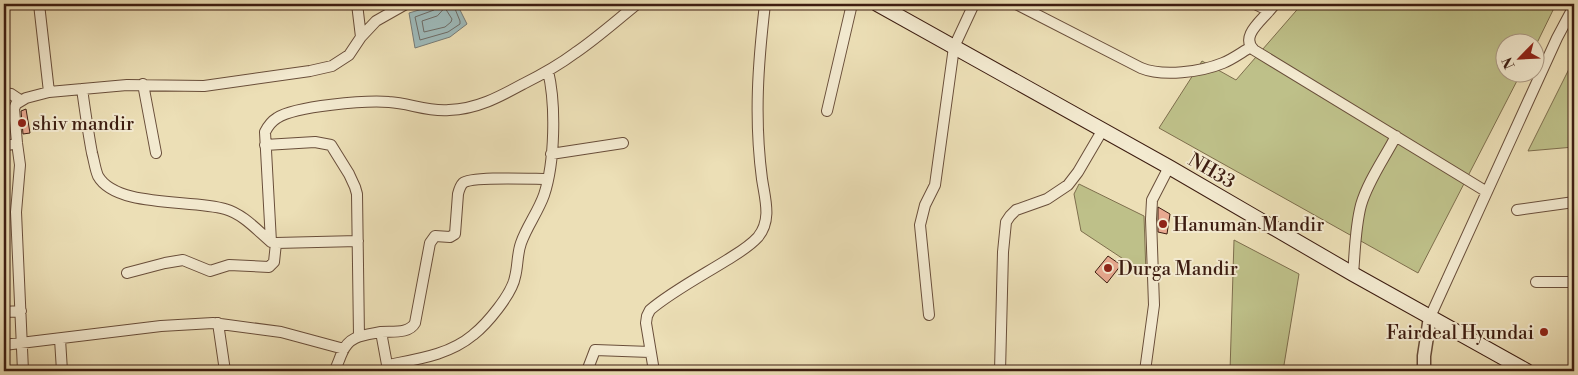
<svg xmlns="http://www.w3.org/2000/svg" width="1578" height="375" font-family="'Libre Bodoni',serif">
	<rect width="100%" height="100%" fill="#ecdfb6"/>
	<filter id="stains"><feTurbulence type="fractalNoise" baseFrequency=".004" numOctaves="4"/><feColorMatrix values="0 0 0 0 .2 0 0 0 0 .09 0 0 0 0 .02 0 0 0 .5 -.17"/></filter>
	<radialGradient id="worn" r=".72"><stop offset=".6" stop-color="#630" stop-opacity="0"/><stop offset="1" stop-color="#630" stop-opacity=".3"/></radialGradient>
	<path fill="#bec089" stroke="#7e6e4d" d="M1302 4H1556L1536 45V42H1506V72L1521 73 1418 273 1159 128 1202 61 1236 80Z
		M1574 59V147L1528 151Z
		M1079 184 1144 216 1146 274 1081 231 1074 194Z
		M1234 240 1299 274 1283 371H1230Z"/>
	<path fill="#9ebaba" stroke="#777b76" d="M439 4H457L467 24 450 37 415 48 409 13Z"/>
	<g fill="none" stroke-linecap="round" stroke-linejoin="round">
		<path stroke="#6e6c66" stroke-width="1" d="M437 4 434 10 415 17 420 40 448 32 460 24V21L453 4
			M445 8 452 19 451 22 445 27 424 32 422 21 437 16Z"/>
	</g>
	<path fill="#e8a990" stroke="#3d1d11" d="M26 109 30 133 23 134 21 111Z
		M1158 207 1170 214 1167 234 1158 232Z
		M1108 256 1121 265 1107 283 1095 272Z"/>
	<g fill="none" stroke-linecap="round" stroke-linejoin="round">
		<defs>
			<path id="minor" d="M39 4 49 92
				M357 4 361 37
				M1016 4 1141 68C1163 77 1201 72 1223 63 1233 59 1242 52 1251 47
				M1184 4H1187
				M1255 4 1269 11 1275 4
				M1269 11C1260 22 1240 37 1254 50L1487 192
				M143 84 156 153
				M82 89C85 110 88 132 92 153 94 160 95 169 98 176 116 208 192 199 225 209 243 214 257 230 271 242
				M4 93 11 94 20 100
				M827 111 852 4
				M265 145 315 142 331 145 349 174 355 187 357 194 359 336
				M4 146 17 143
				M551 154 623 143
				M1517 210 1574 202
				M276 243 271 242 265 132C268 126 272 121 277 118 295 106 367 100 389 102 409 103 428 112 449 110 477 109 499 97 523 84 541 75 559 65 575 53 597 38 617 20 637 4
				M127 273 165 263 183 260 210 271 229 265 269 267 274 262 276 243 358 241
				M1353 274C1355 252 1355 228 1361 205 1368 181 1384 159 1396 136
				M1536 282H1574
				M4 312 21 311
				M929 315 920 225 925 205 935 185 954 47 974 4
				M1430 317 1557 38 1574 6
				M218 323 225 371
				M60 339 62 371
				M4 345 161 326 213 323 281 332 344 349
				M388 365C418 359 449 355 473 335 487 324 512 294 515 277 518 266 517 254 521 243 527 226 538 212 544 195 555 162 556 104 548 71
				M388 370 381 332C392 331 409 334 415 323L430 243 435 236 450 237 455 234 458 194C459 190 460 186 463 183 471 176 533 179 548 179
				M23 371 16 212 20 165 17 143 14 109 16 104 26 98 49 92 127 85 204 86 310 71 332 66 349 55 361 37 376 21 406 4
				M334 371C338 365 339 359 342 353 349 335 365 335 381 332
				M587 371 595 350 650 352
				M654 371 646 323 647 316 650 310C671 292 703 275 727 260 738 253 749 247 758 237 772 220 765 199 762 179 754 118 758 64 765 4
				M1000 371 1003 252 1006 222 1010 216 1016 210 1047 199 1068 185 1078 172 1102 131
				M1145 371 1154 305 1151 219 1152 200 1169 167"/>
			<path id="tertiary" d="M1424 371V356L1430 317"/>
			<path id="secondary" d="M877 4 1169 167 1353 274 1527 371"/>
		</defs>
		<use href="#minor" stroke="#694e3a" stroke-width="12"/>
		<use href="#tertiary" stroke="#694e3a" stroke-width="15"/>
		<use href="#secondary" stroke="#3d1d11" stroke-width="16"/>
		<use href="#minor" stroke="#f3ead0" stroke-width="10"/>
		<use href="#tertiary" stroke="#f3ead0" stroke-width="12"/>
		<use href="#secondary" stroke="#f3ead0" stroke-width="14"/>
	</g>
	<g fill="#8f2418" stroke="#f3ead0" stroke-width="2">
		<circle cx="22" cy="123" r="5"/>
		<circle cx="1163" cy="224" r="5"/>
		<circle cx="1108" cy="268" r="5"/>
		<circle cx="1544" cy="332" r="5"/>
	</g>
	<g text-anchor="middle" stroke-width="4" stroke-linejoin="round" paint-order="stroke">
		<g font-size="19" fill="#3d1d11" stroke="#f3ead0" text-anchor="start">
			<text x="32" y="130">shiv mandir</text>
			<text x="1173" y="231">Hanuman Mandir</text>
			<text x="1118" y="275">Durga Mandir</text>
			<text x="1534" y="339" text-anchor="end">Fairdeal Hyundai</text>
		</g>
		<g font-size="19" fill="#3d1d11" stroke="#f3ead0">
			<text transform="translate(1212 170) rotate(30)" y="7">NH33</text>
		</g>
	</g>
	<rect width="1578" height="375" fill="none" stroke="#ecdfb6" stroke-width="20"/>
	<rect x="5" y="5" width="1568" height="365" fill="none" stroke="#3d1d11" stroke-width="2.5"/>
	<rect x="10" y="10" width="1558" height="355" fill="none" stroke="#3d1d11"/>
	<g transform="translate(1520 58) rotate(246)"><circle r="24" fill="#f3ead0" stroke="#aa9884"/>
	<path d="M0-4L9 19L0 12L-9 19Z" fill="#8f2418"/>
	<text y="-8" font-size="14" font-weight="bold" text-anchor="middle" fill="#3d1d11">N</text>
	</g>
	<rect width="100%" height="100%" filter="url(#stains)"/>
	<rect width="100%" height="100%" fill="url(#worn)"/>
</svg>
